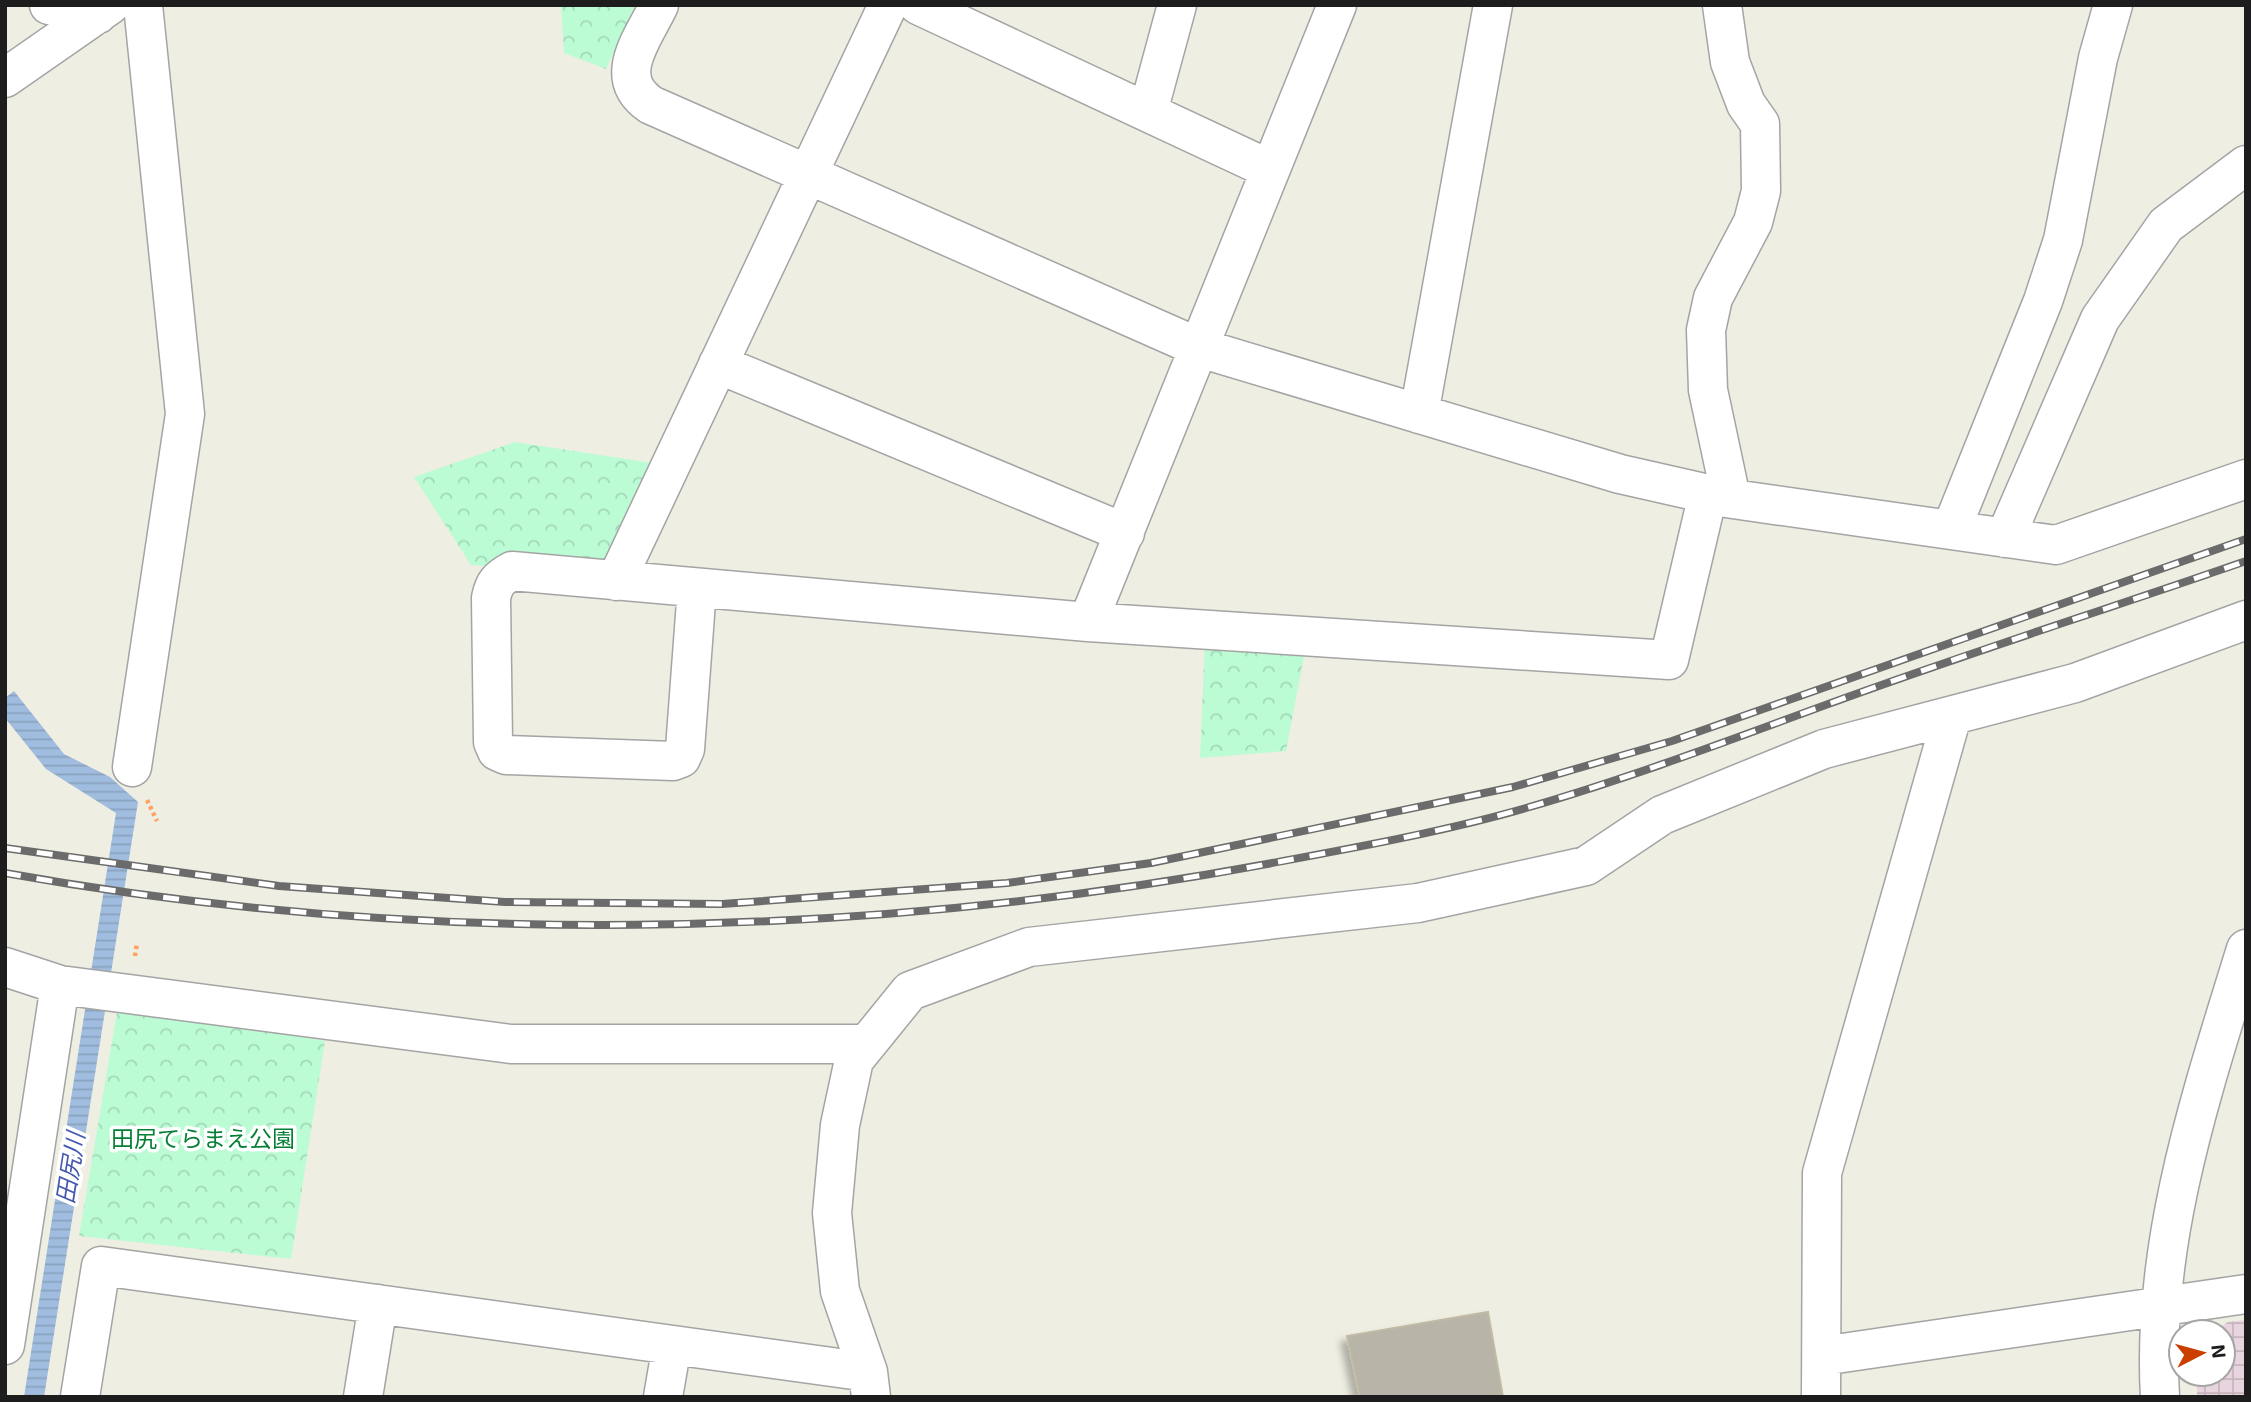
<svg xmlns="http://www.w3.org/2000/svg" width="2251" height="1402" font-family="'Exo 2','Noto Sans JP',sans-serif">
	<defs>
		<pattern id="industrial-grid" width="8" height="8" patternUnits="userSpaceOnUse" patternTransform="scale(1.75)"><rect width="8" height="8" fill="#e8d4de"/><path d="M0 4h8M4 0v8" fill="none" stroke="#c7b6be"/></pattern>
		<pattern id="park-crowns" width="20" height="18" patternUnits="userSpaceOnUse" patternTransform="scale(1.75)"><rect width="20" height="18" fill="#bcfcd5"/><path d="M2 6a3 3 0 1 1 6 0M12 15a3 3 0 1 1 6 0" fill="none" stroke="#a1d8b6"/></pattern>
		<pattern id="water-rules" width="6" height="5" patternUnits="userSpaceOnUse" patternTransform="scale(1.75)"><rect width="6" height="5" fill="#a0bddf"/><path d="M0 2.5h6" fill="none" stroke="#89a2bf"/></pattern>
		<filter id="shadow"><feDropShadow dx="-6" dy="6" stdDeviation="3.5" flood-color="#0004"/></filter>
	</defs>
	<rect width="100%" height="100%" fill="#efeee2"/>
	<path fill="url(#industrial-grid)" d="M2246 1320V1397H2197V1374H2223V1332H2213L2228 1322Z"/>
	<path fill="url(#park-crowns)" d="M561 5H635L606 69 564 53Z
		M515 442 659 464 612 574 471 565 414 477Z
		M1205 639 1306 646 1286 751 1200 758Z
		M118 1006 325 1041 291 1259 79 1236Z"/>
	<path fill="url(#water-rules)" d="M14 691 64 754 110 777 138 802 44 1397H24L116 813 46 769 5 718V698Z"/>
	<path fill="#b8b4a8" stroke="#c1baa4" stroke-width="2" filter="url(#shadow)" d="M1488 1312 1503 1397H1360L1347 1336Z"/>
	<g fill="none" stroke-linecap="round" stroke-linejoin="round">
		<defs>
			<path id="minor" d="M49 5 98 14
				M659 5C643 39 610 77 651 105L1200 348 1620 474 1726 498 2056 545 2246 479
				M918 5 1269 169
				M1722 5 1730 62 1746 104 1760 124 1761 191 1753 222 1713 298 1706 330 1708 390 1731 498
				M5 78 110 5
				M1148 112 1177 5
				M718 364 1125 533
				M1419 414 1493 5
				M1951 530 2043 301 2063 240 2098 58 2113 5
				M2005 538 2100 319 2166 225 2246 165
				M616 581 888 5
				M697 588 685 749 681 758 673 761 506 755 497 751 493 742 491 598C494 583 499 578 512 571L1088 622 1669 660 1708 494
				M1088 622 1337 5
				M132 767 185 414 143 5
				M5 967 60 985 511 1044H867
				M5 1345 60 985
				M1822 1356 2246 1294
				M80 1397 101 1266 868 1372
				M363 1397 378 1304
				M663 1397 672 1345
				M871 1397 868 1372 840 1291 832 1213 840 1125 854 1060 910 991 1029 947 1418 903 1586 866 1662 815 1824 749 2075 683 2246 620
				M1821 1397 1822 1173 1952 716
				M2160 1397C2151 1242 2201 1095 2246 949"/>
		</defs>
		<use href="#minor" stroke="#a4a4a4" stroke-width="41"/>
		<path stroke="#ffa363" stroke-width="4.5" stroke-dasharray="3.5 3.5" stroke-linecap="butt" d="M147 800 157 821
			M135 956 137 943"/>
		<use href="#minor" stroke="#fff" stroke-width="38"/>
		<defs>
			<path id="rail" d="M5 848 279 886 505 902 722 904 1007 883 1151 863 1513 787 1672 741 2246 539
				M5 873C418 947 855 940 1267 864 1353 848 1442 832 1526 808 1630 778 1730 740 1831 703 1968 653 2108 609 2246 561"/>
		</defs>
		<use href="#rail" stroke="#6b6b6b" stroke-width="8"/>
		<use href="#rail" stroke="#fff" stroke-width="5" stroke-dasharray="16" stroke-linecap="butt"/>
	</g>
	<g text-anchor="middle" stroke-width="7" stroke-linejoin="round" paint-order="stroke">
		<g font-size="23" fill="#067f36" stroke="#fff">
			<text x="203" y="1147">田尻てらまえ公園</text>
		</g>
		<g font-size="24" font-style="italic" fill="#455ab0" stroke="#fff">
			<text transform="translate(71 1168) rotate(-81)" y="8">田尻川</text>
		</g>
	</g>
	<rect width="2251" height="1402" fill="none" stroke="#1d1d1d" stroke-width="14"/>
	<g transform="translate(2202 1353) rotate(84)"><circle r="33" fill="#ffffff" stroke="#a5a5a5" stroke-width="2"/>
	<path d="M0-5L12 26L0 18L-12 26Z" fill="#ca3e00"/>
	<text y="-10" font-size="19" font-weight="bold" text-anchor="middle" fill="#1d1d1d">N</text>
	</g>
</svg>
